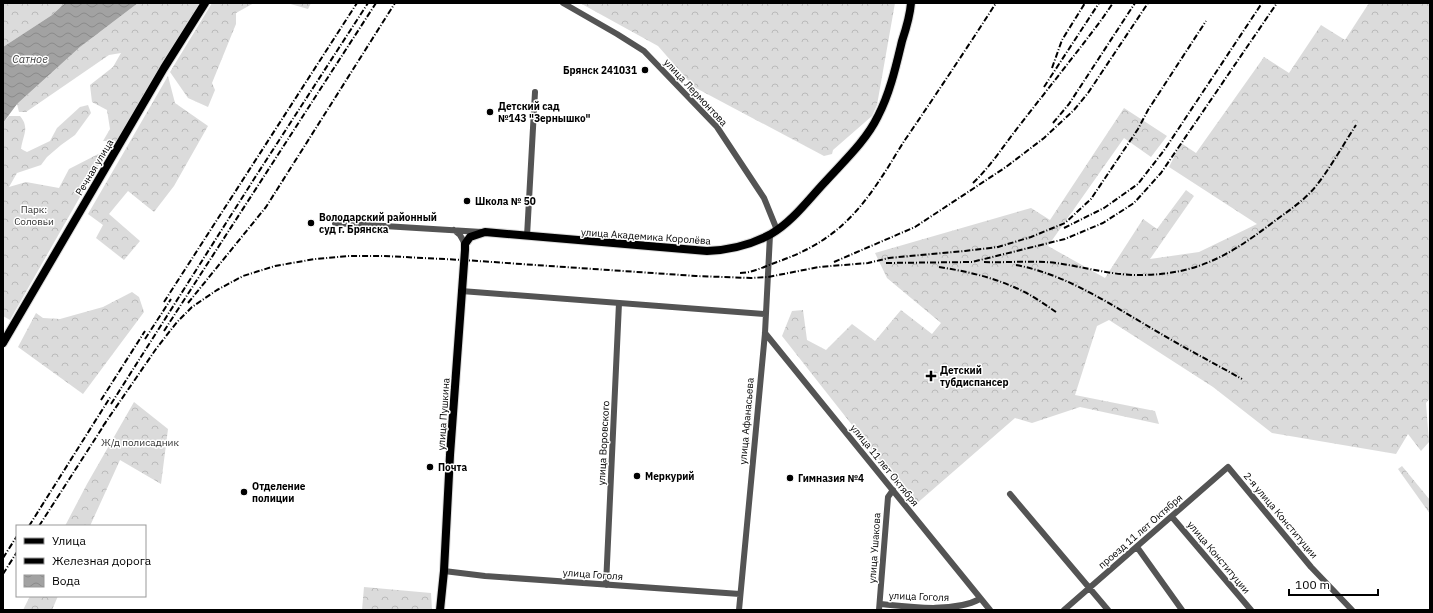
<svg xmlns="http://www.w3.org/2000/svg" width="1433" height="613" font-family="'IBM Plex Sans',sans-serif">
	<defs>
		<pattern id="forest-crowns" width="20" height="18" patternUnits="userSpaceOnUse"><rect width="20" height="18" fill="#dbdbdb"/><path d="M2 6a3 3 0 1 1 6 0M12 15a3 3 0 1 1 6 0" fill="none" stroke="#bababa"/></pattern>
		<pattern id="water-waves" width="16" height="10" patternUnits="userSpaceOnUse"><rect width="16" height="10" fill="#a2a2a2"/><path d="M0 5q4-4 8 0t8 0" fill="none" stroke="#8a8a8a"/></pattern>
	</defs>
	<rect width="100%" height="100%" fill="#fff"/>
	<path fill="url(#forest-crowns)" d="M3 3H65L52 15 3 47Z
		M138 3H201L119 141H103L110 129 107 110 92 102 90 85 113 67 121 53 109 55 26 112H19L17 104 80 47Z
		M212 3H254L236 13V24L212 83 215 90 208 107 188 98 170 72Z
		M287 3H311L308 9Z
		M580 3H895L877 105 872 116 833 150 832 154 824 156 694 87 658 46Z
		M1369 3H1430V398L1426 403 1429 442 1421 451 1408 434 1396 454 1272 433 1213 387 1109 320 1097 326 1075 395 1155 411 1159 424 1080 407 1032 423 1015 418 915 505 782 336 792 311 803 310 807 340 826 350 852 324 875 341 901 310 932 334 941 323 887 278 875 253 1031 208 1050 220 1124 108 1167 136 1151 157 1124 138 1048 246 1105 278 1143 219 1157 229 1186 190 1194 196 1150 259 1199 252 1257 224 1169 167 1181 143 1196 153 1264 57 1289 73 1321 25 1345 40Z
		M168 76 175 103 208 126 174 186 154 212 128 191 109 214 140 241 124 260 96 238 103 225 88 214Z
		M88 105 91 113 75 135 61 145 47 157 41 165 17 173 9 187 26 182 59 188 69 169 110 148 89 181 10 320 3 316V123L9 116H20C30 128 23 135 21 149L27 152 50 141 57 128 80 107Z
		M132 292 139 297 144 312 83 394 18 347 36 313 43 318 60 319 103 307Z
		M134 402 168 429 161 484 120 460 90 526H65L87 484Z
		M1402 466 1430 500V514L1398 469Z
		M364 587 431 593 432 610H362Z
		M30 596H58L52 610H23Z"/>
	<path fill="url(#water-waves)" d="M65 3H138L80 47 17 104 3 123V47L52 15Z"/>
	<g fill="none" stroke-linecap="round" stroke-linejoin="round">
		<defs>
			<path id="major" d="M3 343 164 68 205 3
				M440 610 444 571 450 455 465 250V244L470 237 485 232 707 251C729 250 751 245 771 234 792 222 808 200 825 182 843 162 866 141 878 116 890 93 896 66 902 41 906 29 910 16 911 3"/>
		</defs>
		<use href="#major" stroke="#dbdbdb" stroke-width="10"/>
		<path stroke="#545454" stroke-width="6" d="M563 3 617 34 644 51 717 127 764 198 777 230
			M335 223 482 232
			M454 230 460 235 465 244
			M527 236 535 92
			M461 291 765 314
			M765 333 990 610
			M1010 494 1108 610
			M1172 517 1251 610
			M1137 547 1182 610
			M444 571 485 576 740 594
			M606 585 619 303
			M880 604C910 607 953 613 980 599
			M739 610 765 333 770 235
			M879 610 888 497 893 490
			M1064 610 1228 467 1311 567 1352 610"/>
		<use href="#major" stroke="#000" stroke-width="8"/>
		<path stroke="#000" stroke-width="2" stroke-dasharray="6 2 1 2" stroke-linecap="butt" d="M1052 68 1062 40 1085 3
			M1044 87 1099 3
			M1053 123 1069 104 1135 3
			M973 183C991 166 1004 145 1019 126 1047 90 1075 55 1102 19L1113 3
			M1064 228 1104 208 1138 184 1165 149 1262 3
			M834 262 915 227 1006 167 1044 138 1074 110 1088 93 1148 3
			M984 262C1008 263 1032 260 1056 263 1085 267 1114 276 1143 275 1198 274 1230 255 1272 223 1288 211 1304 201 1316 186 1331 167 1343 145 1356 125
			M886 263 972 262 1065 239 1103 223 1134 203 1161 173 1277 3
			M1016 265C1064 274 1105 301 1146 325 1177 344 1210 361 1242 379
			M939 267C965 271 992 277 1016 288 1030 294 1043 303 1056 312
			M740 273C753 273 765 266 777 262 826 245 853 221 881 178 890 165 898 150 907 137 937 93 967 48 996 3
			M164 302 357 3
			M188 303 266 207 395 3
			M164 331 376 3
			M145 339 171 299
			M101 400 145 331
			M111 404 254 179 368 3
			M103 426 156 349 177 322 192 307 217 290 243 276 275 266 315 259 348 256H384L463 260 696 276 751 278 768 277 819 267 868 263 889 258 965 251 998 247 1031 237 1065 223 1091 199 1138 129 1148 110 1206 21
			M29 526 111 396
			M39 526 106 422
			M3 558 17 536
			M3 574 17 552"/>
	</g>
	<g fill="#000" stroke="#fff" stroke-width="1.5">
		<circle cx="645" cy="70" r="4"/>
		<circle cx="490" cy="112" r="4"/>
		<circle cx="467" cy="201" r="4"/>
		<circle cx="311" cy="223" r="4"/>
		<path d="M929 370h4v4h4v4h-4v4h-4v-4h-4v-4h4z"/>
		<circle cx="430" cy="467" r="4"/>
		<circle cx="637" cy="476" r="4"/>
		<circle cx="790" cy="478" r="4"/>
		<circle cx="244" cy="492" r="4"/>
	</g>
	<g text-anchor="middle" stroke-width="3" stroke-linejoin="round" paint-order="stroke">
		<g font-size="10" font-weight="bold" fill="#000" stroke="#fff" text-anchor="start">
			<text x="637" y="74" text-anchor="end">Брянск 241031</text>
			<text x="498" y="110">Детский сад<tspan x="498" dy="12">№143 "Зернышко"</tspan></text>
			<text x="475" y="205">Школа № 50</text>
			<text x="319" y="221">Володарский районный<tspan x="319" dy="12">суд г. Брянска</tspan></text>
			<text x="940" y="374">Детский<tspan x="940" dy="12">тубдиспансер</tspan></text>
			<text x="438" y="471">Почта</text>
			<text x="645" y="480">Меркурий</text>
			<text x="798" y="482">Гимназия №4</text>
			<text x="252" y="490">Отделение<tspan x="252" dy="12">полиции</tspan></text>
		</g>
		<g font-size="10" fill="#000" stroke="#fff">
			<text transform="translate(696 92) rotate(47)" y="4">улица Лермонтова</text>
			<text transform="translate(94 167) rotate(-59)" y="4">Речная улица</text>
			<text transform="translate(646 236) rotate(4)" y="4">улица Академика Королёва</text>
			<text transform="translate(443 414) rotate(-86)" y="4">улица Пушкина</text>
			<text transform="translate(746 421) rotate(-85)" y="4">улица Афанасьева</text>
			<text transform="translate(603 443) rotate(-87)" y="4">улица Воровского</text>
			<text transform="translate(885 465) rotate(51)" y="4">улица 11 лет Октября</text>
			<text transform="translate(1281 515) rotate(50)" y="4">2-я улица Конституции</text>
			<text transform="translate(1140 531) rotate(-41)" y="4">проезд 11 лет Октября</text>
			<text transform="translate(874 548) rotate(-86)" y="4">улица Ушакова</text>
			<text transform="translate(1219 557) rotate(50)" y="4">улица Конституции</text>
			<text transform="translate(593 574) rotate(4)" y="4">улица Гоголя</text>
			<text transform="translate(919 596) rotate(2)" y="4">улица Гоголя</text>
		</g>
		<g font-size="10" fill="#323232" stroke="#fff">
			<text x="34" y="213">Парк:<tspan x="34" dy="12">Соловьи</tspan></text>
			<text x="140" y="446">Ж/д полисадник</text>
		</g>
		<g font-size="11" font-style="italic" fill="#434343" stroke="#fff">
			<text x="30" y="63">Сатное</text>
		</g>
	</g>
	<rect width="1433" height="613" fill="none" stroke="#000000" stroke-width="8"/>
	<rect x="16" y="525" width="130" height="72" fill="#ffffff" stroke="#999999"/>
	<rect x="24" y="538" width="20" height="6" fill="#000000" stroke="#999999"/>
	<text x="52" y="545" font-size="12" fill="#000000">Улица</text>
	<rect x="24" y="558" width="20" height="6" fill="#000000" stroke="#999999"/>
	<text x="52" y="565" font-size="12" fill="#000000">Железная дорога</text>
	<rect x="24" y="575" width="20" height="12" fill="url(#water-waves)" stroke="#999999"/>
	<text x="52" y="585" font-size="12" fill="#000000">Вода</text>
	<path d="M1289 589v6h89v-6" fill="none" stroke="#000000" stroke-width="2"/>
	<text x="1295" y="589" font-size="12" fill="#000000" stroke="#ffffff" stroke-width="3" paint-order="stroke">100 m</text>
</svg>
